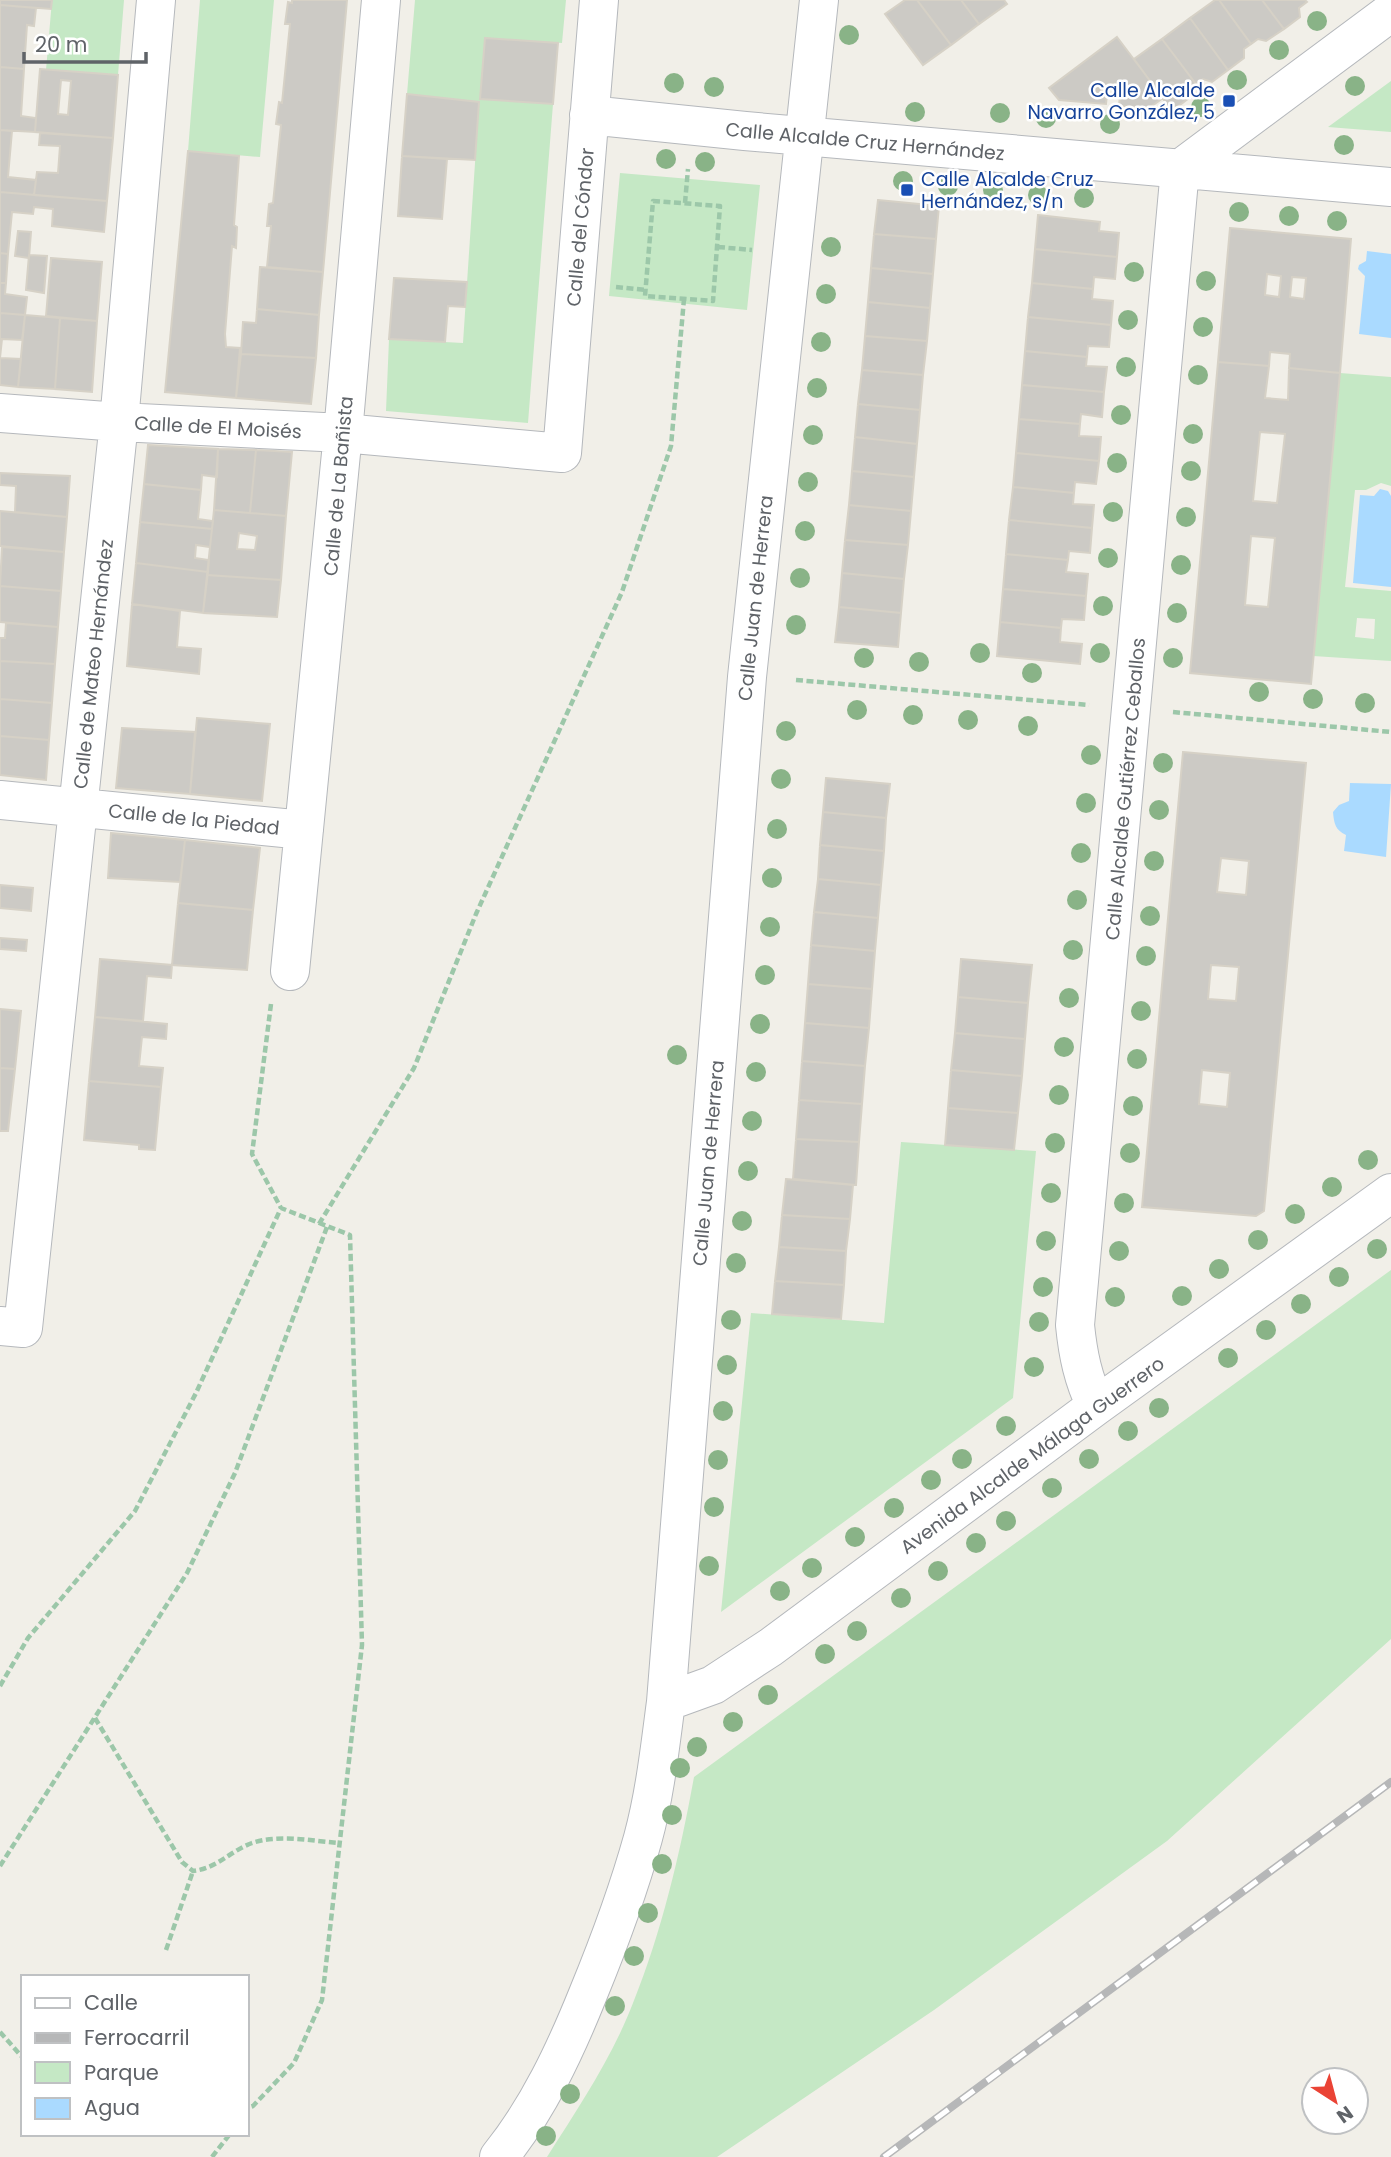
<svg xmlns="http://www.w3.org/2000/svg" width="1391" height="2157" font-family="Poppins,sans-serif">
	<rect width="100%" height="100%" fill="#f1efe8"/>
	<path fill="#c5e8c5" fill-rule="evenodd" d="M52 0H124L118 75 46 70Z
		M200 0H274L260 157 188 151Z
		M415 0H566L562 43 485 38 480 99 553 104 528 423 386 411 389 339 463 343 479 103 407 94Z
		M1391 81V132L1328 127Z
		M620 173 760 185 747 310 609 296Z
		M1340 373 1391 377V486L1381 483 1366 490H1355L1345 587 1391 591V661L1313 656ZM1357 618 1375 619 1374 639 1355 637Z
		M901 1142 1036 1151 1013 1398 721 1612 751 1313 884 1323Z
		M1391 1270V1639L1167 1841 934 2010 717 2157H547C578 2108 612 2058 633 2003 662 1931 680 1854 694 1777Z"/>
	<path fill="#aadaff" d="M1367 251 1391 254V338L1359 334 1365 276 1358 269 1359 265 1366 261Z
		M1380 489 1388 491 1391 496V587L1353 583 1360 495 1374 496Z
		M1350 783 1391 784 1386 857 1344 851 1346 835C1335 830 1334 823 1333 812L1339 805 1349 801Z"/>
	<path fill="#cccac5" stroke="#d6d1c6" stroke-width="2" fill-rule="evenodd" d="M0 0H52L51 9 0 5Z
		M292 0H347L323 272 267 267 271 226H267L269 204 273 203 281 125 276 124 279 102 282 103 290 24H285L288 2 292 3Z
		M905 0H917L951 45 923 65 885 14Z
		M917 0H961L979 24 951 45Z
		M961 0H1004L1007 4 979 24Z
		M1215 0H1219L1251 44 1244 49V58L1228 70 1190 18Z
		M1219 0H1262L1284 29 1266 41 1258 39 1251 44Z
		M1262 0H1305L1307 2 1299 8 1300 17 1284 29Z
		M0 5 36 8 34 26 27 25 24 69 0 67Z
		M1190 18 1228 70 1212 82 1203 79 1196 84 1162 39Z
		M1117 37 1163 98 1149 108 1119 106 1121 85 1108 84 1106 104 1059 100 1049 88Z
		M485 38 558 43 553 104 480 99Z
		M1162 39 1196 84 1188 90 1189 98 1172 111 1134 59Z
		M0 67 24 69 21 116 36 118 35 132 0 130Z
		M40 69 118 75 113 138 35 132ZM61 80 71 81 68 115 58 114Z
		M407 94 479 102 475 160 402 156Z
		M0 130 12 131 8 177 36 180 34 195 0 192Z
		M40 133 113 138 107 201 34 195 37 172 58 173 60 146 39 145Z
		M188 151 239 156 234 225 237 227 236 248 232 246 225 334 226 347 240 348 236 398 165 392Z
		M402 156 447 159 442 219 398 216Z
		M0 192 107 201 104 232 52 226 53 209 34 207 33 214 12 212 8 254 0 253Z
		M878 200 939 206 936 239 874 234Z
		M1038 215 1100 222 1099 231 1119 233 1117 257 1035 249Z
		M1230 228 1351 239 1340 373 1289 368 1290 354 1270 352 1269 366 1218 362ZM1267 274 1281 276 1279 297 1265 295ZM1292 277 1306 278 1304 299 1290 297Z
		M18 231 31 232 29 258 15 256Z
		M874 234 936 239 933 274 871 268Z
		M1035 249 1117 257 1115 279 1094 277 1093 289 1032 283Z
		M0 253 8 254 6 283H0Z
		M29 255 47 256 44 293 26 290Z
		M51 258 102 262 97 321 46 316Z
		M260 267 323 272 319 315 257 309Z
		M871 268 933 274 930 308 868 302Z
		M394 278 467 282 465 307 448 306 445 342 389 339Z
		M0 283H6L5 294 27 297 25 315 0 313Z
		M1032 283 1093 289 1092 299 1113 301 1111 325 1028 317Z
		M868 302 930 308 927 341 865 336Z
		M257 309 319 315 316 358 241 354 243 322 256 323Z
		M0 313 25 315 22 340 2 339 0 358 21 359 18 387 0 385Z
		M25 315 60 318 55 389 18 387Z
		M1028 317 1111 325 1109 347 1088 346 1087 357 1025 351Z
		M60 318 97 321 92 392 55 389Z
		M865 336 927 341 923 375 862 370Z
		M1025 351 1087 357 1086 366 1107 367 1104 392 1022 385Z
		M241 354 316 358 311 404 236 398Z
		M1218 362 1269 366 1265 398 1288 400 1289 368 1340 373 1311 684 1190 673ZM1260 432 1285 434 1277 503 1253 501ZM1251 536 1275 538 1268 607 1245 605Z
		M862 370 923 375 920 410 858 404Z
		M1022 385 1104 392 1102 417 1081 414 1080 424 1019 419Z
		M858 404 920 410 917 444 855 437Z
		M1019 419 1080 424 1079 436 1101 437 1099 461 1016 453Z
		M855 437 917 444 914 477 852 471Z
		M148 445 218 449 217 477 202 475 201 490 144 484Z
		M218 449 256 450 250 513 214 510Z
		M256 450 292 452 286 516 250 513Z
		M1016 453 1099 461 1096 484 1075 482 1074 493 1013 487Z
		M852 471 914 477 911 511 849 505Z
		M0 473 70 476 67 517 15 512 16 486 0 485Z
		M144 484 201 490 198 519 213 521 212 529 140 522Z
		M1013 487 1074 493 1073 504 1094 505 1092 528 1009 520Z
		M849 505 911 511 908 545 845 540Z
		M214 510 286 516 281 580 207 575ZM239 533 257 536 255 550 237 549Z
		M0 511 67 517 64 552 0 546Z
		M1009 520 1092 528 1090 553 1069 551 1068 560 1006 554Z
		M140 522 212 529 210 547 196 545 195 558 209 560 208 572 136 563Z
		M845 540 908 545 904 579 842 573Z
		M2 547 64 552 61 591 0 586Z
		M1006 554 1068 560 1066 572 1088 574 1086 596 1003 589Z
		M136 563 208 572 203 613 132 604Z
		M842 573 904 579 901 613 839 607Z
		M207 575 281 580 277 617 203 613Z
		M0 586 61 591 58 627 0 622Z
		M1003 589 1086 596 1084 620 1062 619 1061 628 1000 622Z
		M132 604 180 611 177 647 201 649 199 674 127 666Z
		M839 607 901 613 898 647 835 642Z
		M1000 622 1061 628 1060 642 1082 644 1080 664 997 656Z
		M6 623 58 627 55 664 0 661V638H5Z
		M0 661 55 664 52 703 0 699Z
		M0 699 52 703 49 740 0 736Z
		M197 718 270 724 262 801 190 794Z
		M122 728 195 732 190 794 116 788Z
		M0 736 49 740 46 780 0 775Z
		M1183 752 1306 763 1264 1211 1256 1216 1142 1207ZM1221 858 1249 861 1246 895 1217 892ZM1211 965 1239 967 1236 1001 1208 999ZM1202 1070 1230 1073 1227 1107 1199 1104Z
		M826 778 890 784 886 818 823 812Z
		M823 812 886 818 884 851 820 845Z
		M111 833 185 840 180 882 108 878Z
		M185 840 260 848 253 910 178 903Z
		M820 845 884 851 881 885 818 879Z
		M818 879 881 885 878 918 814 912Z
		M0 885 33 888 31 911 0 908Z
		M178 903 253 910 247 970 172 965Z
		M814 912 878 918 875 951 811 945Z
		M0 938 27 940 26 951 0 949Z
		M811 945 875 951 872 989 808 984Z
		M100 959 172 965 171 978 147 976 143 1021 95 1017Z
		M961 959 1032 965 1028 1003 958 997Z
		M808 984 872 989 869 1028 805 1023Z
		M958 997 1028 1003 1025 1039 955 1033Z
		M0 1009 21 1011 15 1069 0 1068Z
		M95 1017 167 1024 166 1039 142 1037 139 1066 163 1068 161 1087 89 1081Z
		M805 1023 869 1028 865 1066 802 1061Z
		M955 1033 1025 1039 1022 1076 951 1070Z
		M802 1061 865 1066 862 1104 799 1100Z
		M0 1068 15 1069 8 1131H0Z
		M951 1070 1022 1076 1018 1113 948 1108Z
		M89 1081 161 1087 155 1150 139 1149V1145L84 1140Z
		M799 1100 862 1104 859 1142 796 1139Z
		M948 1108 1018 1113 1014 1150 945 1145Z
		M796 1139 859 1142 856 1185 793 1179Z
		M786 1179 853 1185 850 1219 782 1215Z
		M782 1215 850 1219 846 1251 779 1247Z
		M779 1247 846 1251 844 1285 775 1281Z
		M775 1281 844 1285 841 1319 772 1314Z"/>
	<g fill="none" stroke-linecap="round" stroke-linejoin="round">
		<defs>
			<path id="minor" d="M589 115 745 131 1391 187
				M1180 169 1391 12
				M0 413 119 422 343 433 562 453 599 0
				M0 800 304 830
				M290 971 343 433 381 0
				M0 1326 23 1328 119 422 156 0
				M1096 1406C1083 1379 1078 1355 1075 1325L1180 169
				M666 1702 713 1685 771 1647 1096 1406 1391 1193
				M499 2157C538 2109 565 2051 588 1994 609 1943 628 1892 643 1838 655 1794 660 1747 666 1702L747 677 819 0"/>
		</defs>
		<use href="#minor" stroke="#b5b8bc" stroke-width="40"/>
		<path stroke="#9cc7a9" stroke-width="4.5" stroke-dasharray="7 3.5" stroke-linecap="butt" d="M653 201 720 206 713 301 645 296Z
			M685 203 688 169
			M718 247 752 250
			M616 287 646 290
			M796 680 1089 705
			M1173 712 1391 732
			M271 1004 252 1154 281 1208
			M319 1224 414 1068 476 914 622 592 671 446 684 299
			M0 1686 28 1638 135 1511 196 1393 281 1208 350 1235 362 1645 322 2000 294 2063 253 2106 247 2108
			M95 1718 182 1862 193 1871C218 1868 230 1851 252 1843 279 1834 312 1841 339 1843
			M0 1866 187 1573 235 1473 327 1227
			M166 1950 193 1871
			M0 2032 23 2058
			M212 2157 230 2134"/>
		<use href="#minor" stroke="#fff" stroke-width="38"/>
		<defs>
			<path id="rail" d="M884 2157 1391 1782"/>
		</defs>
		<use href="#rail" stroke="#b6b7b8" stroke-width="8"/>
		<use href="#rail" stroke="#fff" stroke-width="5" stroke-dasharray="16" stroke-linecap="butt"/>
	</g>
	<g fill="#89b387">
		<circle cx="1317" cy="21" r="10"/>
		<circle cx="849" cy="35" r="10"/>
		<circle cx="1279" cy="50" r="10"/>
		<circle cx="1237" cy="80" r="10"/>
		<circle cx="674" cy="83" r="10"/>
		<circle cx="1355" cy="86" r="10"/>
		<circle cx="714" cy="87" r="10"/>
		<circle cx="1201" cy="107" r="10"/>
		<circle cx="915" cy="112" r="10"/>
		<circle cx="1000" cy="113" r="10"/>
		<circle cx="1046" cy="118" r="10"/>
		<circle cx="1110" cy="124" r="10"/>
		<circle cx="1344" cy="145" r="10"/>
		<circle cx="666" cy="159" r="10"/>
		<circle cx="705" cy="162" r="10"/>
		<circle cx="903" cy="181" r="10"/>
		<circle cx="948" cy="186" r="10"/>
		<circle cx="993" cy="190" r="10"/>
		<circle cx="1038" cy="195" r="10"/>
		<circle cx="1084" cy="198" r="10"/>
		<circle cx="1239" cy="212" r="10"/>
		<circle cx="1289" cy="216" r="10"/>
		<circle cx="1337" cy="221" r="10"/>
		<circle cx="831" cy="247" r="10"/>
		<circle cx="1134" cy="272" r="10"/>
		<circle cx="1206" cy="281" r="10"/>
		<circle cx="826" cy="294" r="10"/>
		<circle cx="1128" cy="320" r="10"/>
		<circle cx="1203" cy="327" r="10"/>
		<circle cx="821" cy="342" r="10"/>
		<circle cx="1126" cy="367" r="10"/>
		<circle cx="1198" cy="375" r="10"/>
		<circle cx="817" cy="388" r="10"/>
		<circle cx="1121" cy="415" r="10"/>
		<circle cx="1193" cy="434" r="10"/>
		<circle cx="813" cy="435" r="10"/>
		<circle cx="1117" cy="463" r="10"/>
		<circle cx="1191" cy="471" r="10"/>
		<circle cx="808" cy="482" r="10"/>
		<circle cx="1113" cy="512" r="10"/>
		<circle cx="1186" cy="517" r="10"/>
		<circle cx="805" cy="531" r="10"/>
		<circle cx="1108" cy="558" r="10"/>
		<circle cx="1181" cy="565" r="10"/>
		<circle cx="800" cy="578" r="10"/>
		<circle cx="1103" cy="606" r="10"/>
		<circle cx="1177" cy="613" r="10"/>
		<circle cx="796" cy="625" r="10"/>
		<circle cx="980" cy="653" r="10"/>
		<circle cx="1100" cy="653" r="10"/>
		<circle cx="864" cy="658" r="10"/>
		<circle cx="1173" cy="658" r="10"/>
		<circle cx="919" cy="662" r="10"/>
		<circle cx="1032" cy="673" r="10"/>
		<circle cx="1259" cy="692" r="10"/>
		<circle cx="1313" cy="699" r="10"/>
		<circle cx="1365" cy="703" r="10"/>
		<circle cx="857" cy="710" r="10"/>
		<circle cx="913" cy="715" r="10"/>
		<circle cx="968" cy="720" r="10"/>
		<circle cx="1028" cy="726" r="10"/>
		<circle cx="786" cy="731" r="10"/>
		<circle cx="1091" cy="755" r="10"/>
		<circle cx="1163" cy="763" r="10"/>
		<circle cx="781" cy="779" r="10"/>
		<circle cx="1086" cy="803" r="10"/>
		<circle cx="1159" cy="810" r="10"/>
		<circle cx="777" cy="829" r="10"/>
		<circle cx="1081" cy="853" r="10"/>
		<circle cx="1154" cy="861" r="10"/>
		<circle cx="772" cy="878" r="10"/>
		<circle cx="1077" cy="900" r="10"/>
		<circle cx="1150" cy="916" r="10"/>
		<circle cx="770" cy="927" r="10"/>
		<circle cx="1073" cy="950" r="10"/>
		<circle cx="1146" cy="956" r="10"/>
		<circle cx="765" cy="975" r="10"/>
		<circle cx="1069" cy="998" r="10"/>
		<circle cx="1141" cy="1011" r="10"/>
		<circle cx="760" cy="1024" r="10"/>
		<circle cx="1064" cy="1047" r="10"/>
		<circle cx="677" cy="1055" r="10"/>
		<circle cx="1137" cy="1059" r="10"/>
		<circle cx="756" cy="1072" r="10"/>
		<circle cx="1059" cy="1095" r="10"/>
		<circle cx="1133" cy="1106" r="10"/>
		<circle cx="752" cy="1121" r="10"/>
		<circle cx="1055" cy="1143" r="10"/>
		<circle cx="1130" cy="1153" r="10"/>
		<circle cx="1368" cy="1160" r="10"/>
		<circle cx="748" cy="1171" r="10"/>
		<circle cx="1332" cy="1187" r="10"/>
		<circle cx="1051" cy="1193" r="10"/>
		<circle cx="1124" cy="1203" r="10"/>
		<circle cx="1295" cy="1214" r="10"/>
		<circle cx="742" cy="1221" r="10"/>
		<circle cx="1258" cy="1240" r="10"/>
		<circle cx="1046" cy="1241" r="10"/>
		<circle cx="1377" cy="1249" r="10"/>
		<circle cx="1119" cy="1251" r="10"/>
		<circle cx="736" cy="1263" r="10"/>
		<circle cx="1219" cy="1269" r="10"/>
		<circle cx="1339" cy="1277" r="10"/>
		<circle cx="1043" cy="1287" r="10"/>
		<circle cx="1182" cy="1296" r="10"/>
		<circle cx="1115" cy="1297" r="10"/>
		<circle cx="1301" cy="1304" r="10"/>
		<circle cx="731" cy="1320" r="10"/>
		<circle cx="1039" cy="1322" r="10"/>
		<circle cx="1266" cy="1330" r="10"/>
		<circle cx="1228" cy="1358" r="10"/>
		<circle cx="727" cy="1365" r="10"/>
		<circle cx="1034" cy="1367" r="10"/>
		<circle cx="1159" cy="1408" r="10"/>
		<circle cx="723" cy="1411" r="10"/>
		<circle cx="1006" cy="1426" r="10"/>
		<circle cx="1128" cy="1431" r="10"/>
		<circle cx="962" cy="1459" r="10"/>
		<circle cx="1089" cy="1459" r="10"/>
		<circle cx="718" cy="1460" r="10"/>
		<circle cx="931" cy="1480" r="10"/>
		<circle cx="1052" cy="1488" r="10"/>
		<circle cx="714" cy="1507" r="10"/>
		<circle cx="894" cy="1508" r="10"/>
		<circle cx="1006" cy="1521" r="10"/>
		<circle cx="855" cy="1537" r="10"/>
		<circle cx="976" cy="1543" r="10"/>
		<circle cx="709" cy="1566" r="10"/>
		<circle cx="812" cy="1568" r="10"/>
		<circle cx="938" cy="1571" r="10"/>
		<circle cx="780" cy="1591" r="10"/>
		<circle cx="901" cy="1598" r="10"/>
		<circle cx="857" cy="1631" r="10"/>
		<circle cx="825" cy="1654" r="10"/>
		<circle cx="768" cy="1695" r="10"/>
		<circle cx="733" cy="1722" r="10"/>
		<circle cx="697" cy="1747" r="10"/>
		<circle cx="680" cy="1768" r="10"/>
		<circle cx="672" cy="1815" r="10"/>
		<circle cx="662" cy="1864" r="10"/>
		<circle cx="648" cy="1913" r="10"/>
		<circle cx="634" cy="1956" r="10"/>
		<circle cx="615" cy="2006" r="10"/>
		<circle cx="570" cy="2094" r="10"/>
		<circle cx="546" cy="2136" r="10"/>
	</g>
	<g fill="#1a4fb4" stroke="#fff" stroke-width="2.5">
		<rect x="1222" y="94" width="14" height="14" rx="3.5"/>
		<rect x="900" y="183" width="14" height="14" rx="3.5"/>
	</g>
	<g text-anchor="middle" stroke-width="5" stroke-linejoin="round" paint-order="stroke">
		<g font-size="19" fill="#164399" stroke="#fff" text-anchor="end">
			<text x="1215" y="97">Calle Alcalde<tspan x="1215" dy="22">Navarro González, 5</tspan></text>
			<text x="921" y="186" text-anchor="start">Calle Alcalde Cruz<tspan x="921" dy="22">Hernández, s/n</tspan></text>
		</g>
		<g font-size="19" fill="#5f6368" stroke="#fff">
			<text transform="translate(865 141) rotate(5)" y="7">Calle Alcalde Cruz Hernández</text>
			<text transform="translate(580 227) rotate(-85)" y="7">Calle del Cóndor</text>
			<text transform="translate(218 427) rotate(3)" y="7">Calle de El Moisés</text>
			<text transform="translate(338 486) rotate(-85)" y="7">Calle de La Bañista</text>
			<text transform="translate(755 598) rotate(-84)" y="7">Calle Juan de Herrera</text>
			<text transform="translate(93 664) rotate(-84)" y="7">Calle de Mateo Hernández</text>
			<text transform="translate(1125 789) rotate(-85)" y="7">Calle Alcalde Gutiérrez Ceballos</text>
			<text transform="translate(194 819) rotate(6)" y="7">Calle de la Piedad</text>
			<text transform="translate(708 1163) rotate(-85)" y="7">Calle Juan de Herrera</text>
			<text transform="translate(1032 1455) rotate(-36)" y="7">Avenida Alcalde Málaga Guerrero</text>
		</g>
	</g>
	<rect x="21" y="1975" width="228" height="161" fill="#ffffff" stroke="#bfc1c3" stroke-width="2"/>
	<rect x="35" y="1998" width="35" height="10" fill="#ffffff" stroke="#bfc1c3" stroke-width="2"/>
	<text x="84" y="2010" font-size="21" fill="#5f6368">Calle</text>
	<rect x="35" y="2033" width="35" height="10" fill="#b6b7b8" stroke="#bfc1c3" stroke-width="2"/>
	<text x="84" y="2045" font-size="21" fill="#5f6368">Ferrocarril</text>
	<rect x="35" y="2062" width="35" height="21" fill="#c5e8c5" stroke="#bfc1c3" stroke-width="2"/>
	<text x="84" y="2080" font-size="21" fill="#5f6368">Parque</text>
	<rect x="35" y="2098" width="35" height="21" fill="#aadaff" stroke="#bfc1c3" stroke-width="2"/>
	<text x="84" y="2115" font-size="21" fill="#5f6368">Agua</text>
	<g transform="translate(1335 2101) rotate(144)"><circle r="33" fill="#ffffff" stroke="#bfc1c3" stroke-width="2"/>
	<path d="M0-5L12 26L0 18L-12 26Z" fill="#ea4335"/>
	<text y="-10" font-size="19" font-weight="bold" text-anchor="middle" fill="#5f6368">N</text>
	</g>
	<path d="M24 52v10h122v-10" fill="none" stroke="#5f6368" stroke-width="3.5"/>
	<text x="35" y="52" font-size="21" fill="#5f6368" stroke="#ffffff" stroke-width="5" paint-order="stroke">20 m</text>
</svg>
